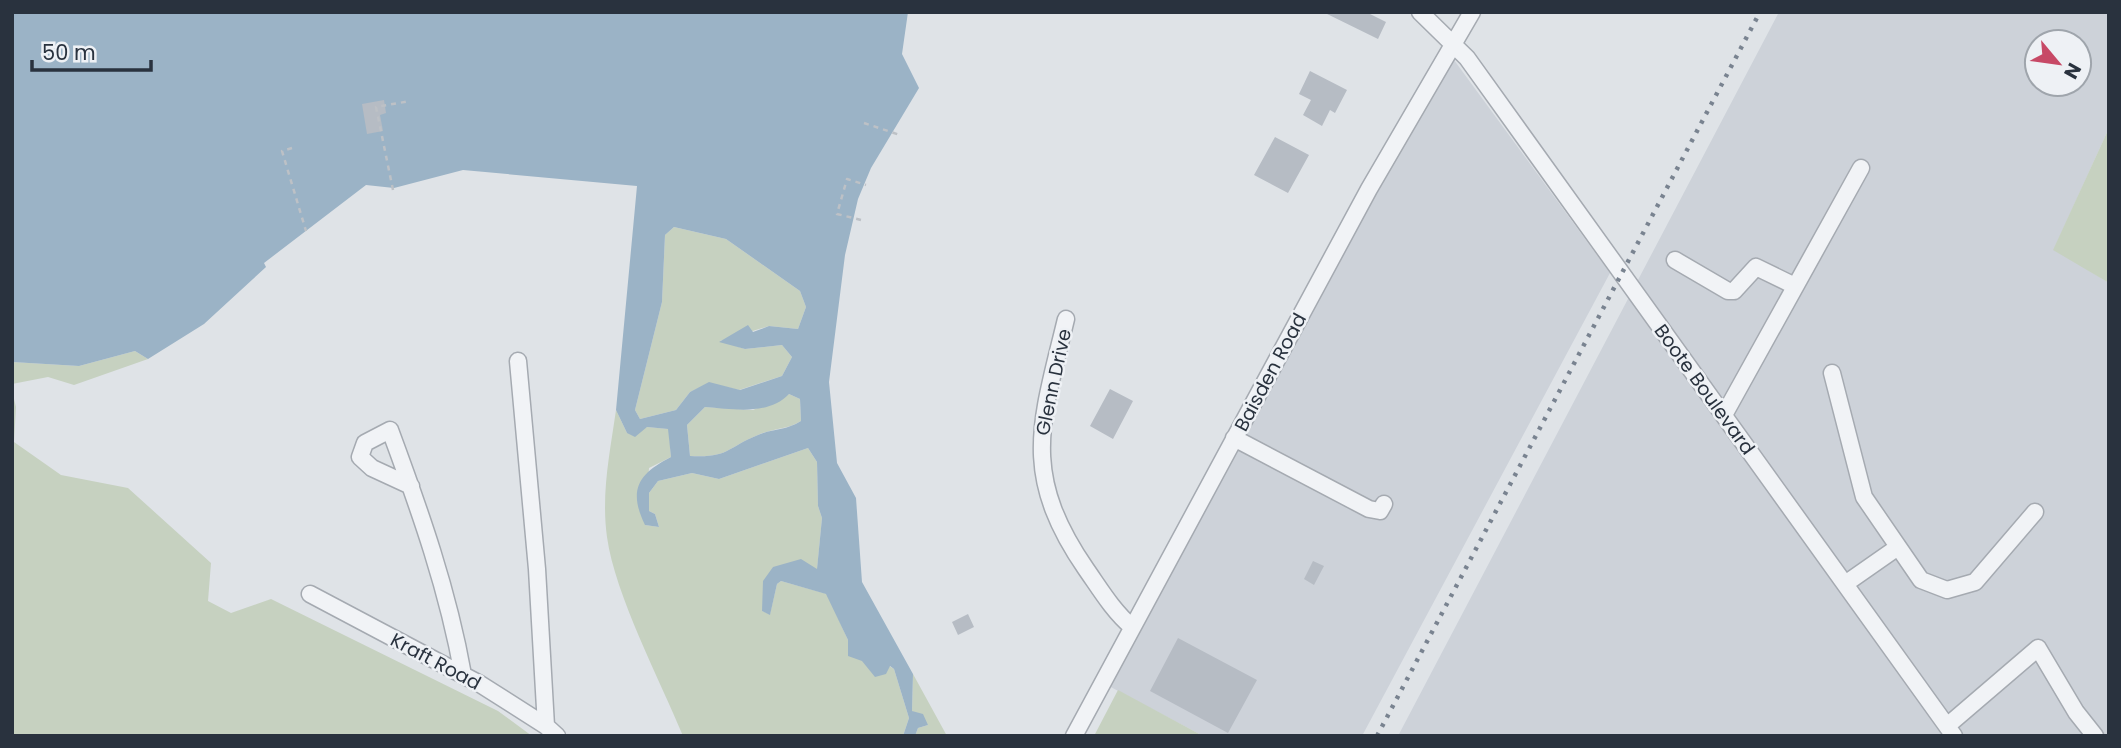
<svg xmlns="http://www.w3.org/2000/svg" width="2121" height="748" font-family="Poppins,sans-serif">
	<rect width="100%" height="100%" fill="#dfe3e7"/>
	<path fill="#cdd2d9" fill-rule="evenodd" d="M1779 12H2109V128L2054 249 2109 283V736H1398ZM2037 42H2079V84H2037Z
		M1454 60 1610 273 1362 736H1203L1107 685 1394 159Z"/>
	<path fill="#c6d1c0" d="M2109 128V283L2053 250Z
		M674 227 726 239 800 291 806 307 798 329 769 326 720 341 745 349 782 345 792 357 782 376 739 390 709 383 690 392 676 410 640 419 635 410 662 302 665 235Z
		M135 351 148 359 74 385 48 377 12 384V362L79 366Z
		M12 391 16 407 14 442 61 475 128 488 211 563 208 601 231 613 271 599 498 711 532 736H12Z
		M789 394 800 399 801 421C786 430 773 428 758 435 726 448 729 458 690 456L687 425 705 407 753 410Z
		M616 410 627 433 647 427 669 429 671 457 649 468 645 525 659 527 655 514 649 511V493L658 481 692 473 719 479 808 448 817 462 818 506 822 518 817 570 773 567 762 611 770 614 777 584 781 581 827 594 848 640 894 669 909 718 903 736H683C660 680 615 595 607 537 601 494 610 452 616 410Z
		M913 674 947 736H915L918 728 928 725 912 711Z
		M1118 690 1203 736H1094Z"/>
	<path fill="#9bb3c6" fill-rule="evenodd" d="M12 12H908L902 54 919 88 871 168 858 199 845 255 829 382 837 463 856 498 862 582 913 674 912 711 923 714 928 725 918 728 915 736H903L909 718 894 669 890 666 886 674 875 677 862 661 848 656V640L826 594 781 581 777 584 770 615 762 611 763 581 773 567 801 559 817 569 822 518 818 506 817 462 808 448 719 479 692 473 658 481 649 493V511L655 514 659 527 645 525C628 490 638 474 671 457L668 429 647 427 635 437 627 433 616 410 637 186 463 170 394 188 366 185 264 263 266 267 204 324 148 359 135 351 79 366 12 362ZM674 227 726 239 800 291 806 307 798 329 769 326 753 332 748 325 719 342 745 349 782 345 792 357 782 376 740 390 709 382 690 392 676 410 640 419 635 410 662 302 665 235ZM789 394 800 399 801 421C785 431 774 428 758 435 726 448 729 458 690 456L687 425 705 407C733 409 768 416 789 394Z"/>
	<path fill="#b6bcc4" d="M1323 12H1366L1386 22 1378 39Z
		M1310 71 1347 90 1335 113 1330 110 1322 126 1303 115 1311 100 1299 94Z
		M384 100 386 113 380 115 383 131 367 134 362 104Z
		M1275 137 1309 155 1288 193 1254 175Z
		M1110 389 1133 401 1113 439 1090 426Z
		M1313 561 1324 566 1314 585 1304 579Z
		M968 614 974 627 958 635 952 622Z
		M1178 638 1257 680 1228 733 1150 691Z"/>
	<g fill="none" stroke-linecap="round" stroke-linejoin="round">
		<defs>
			<path id="minor" d="M1420 12 1467 58 1954 736
				M1675 260 1728 291H1734L1756 267 1795 286
				M1066 319C1041 423 1020 473 1086 569 1100 589 1113 611 1132 627
				M518 361 537 569 546 726
				M1832 373 1864 497 1921 580 1947 590 1975 582 2035 512
				M1724 415 1861 168
				M1234 438 1369 509 1380 511 1384 504
				M411 486 372 468 360 457 365 443 390 430C420 511 448 590 463 675
				M1845 584 1898 547
				M310 594 480 684 546 726 557 736
				M1947 726 2038 648 2076 712 2095 736
				M1074 736 1369 189 1472 12"/>
		</defs>
		<use href="#minor" stroke="#a5aab1" stroke-width="19"/>
		<path stroke="#bdc1c6" stroke-width="2.5" stroke-dasharray="5 5" stroke-linecap="butt" d="M864 123 900 135
			M292 148 282 151 306 231
			M393 190 376 107 410 101
			M861 220 837 214 847 179 866 185"/>
		<use href="#minor" stroke="#f1f3f6" stroke-width="16"/>
		<path stroke="#798390" stroke-width="4.5" stroke-dasharray="3.5 7" stroke-linecap="butt" d="M1377 736 1760 12"/>
	</g>
	<g text-anchor="middle" stroke-width="5" stroke-linejoin="round" paint-order="stroke">
		<g font-size="19" fill="#29323e" stroke="#eef1f5">
			<text transform="translate(1270 372) rotate(-62)" y="7">Baisden Road</text>
			<text transform="translate(1053 382) rotate(-78)" y="7">Glenn Drive</text>
			<text transform="translate(1705 389) rotate(54)" y="7">Boote Boulevard</text>
			<text transform="translate(436 661) rotate(28)" y="7">Kraft Road</text>
		</g>
	</g>
	<rect width="2121" height="748" fill="none" stroke="#29323e" stroke-width="28"/>
	<g transform="translate(2058 63) rotate(119)"><circle r="33" fill="#eef1f5" stroke="#9fa5ac" stroke-width="2"/>
	<path d="M0-5L12 26L0 18L-12 26Z" fill="#c74966"/>
	<text y="-10" font-size="19" font-weight="bold" text-anchor="middle" fill="#29323e">N</text>
	</g>
	<path d="M32 60v10h119v-10" fill="none" stroke="#29323e" stroke-width="3.5"/>
	<text x="42" y="60" font-size="21" fill="#29323e" stroke="#eef1f5" stroke-width="5" paint-order="stroke">50 m</text>
</svg>
